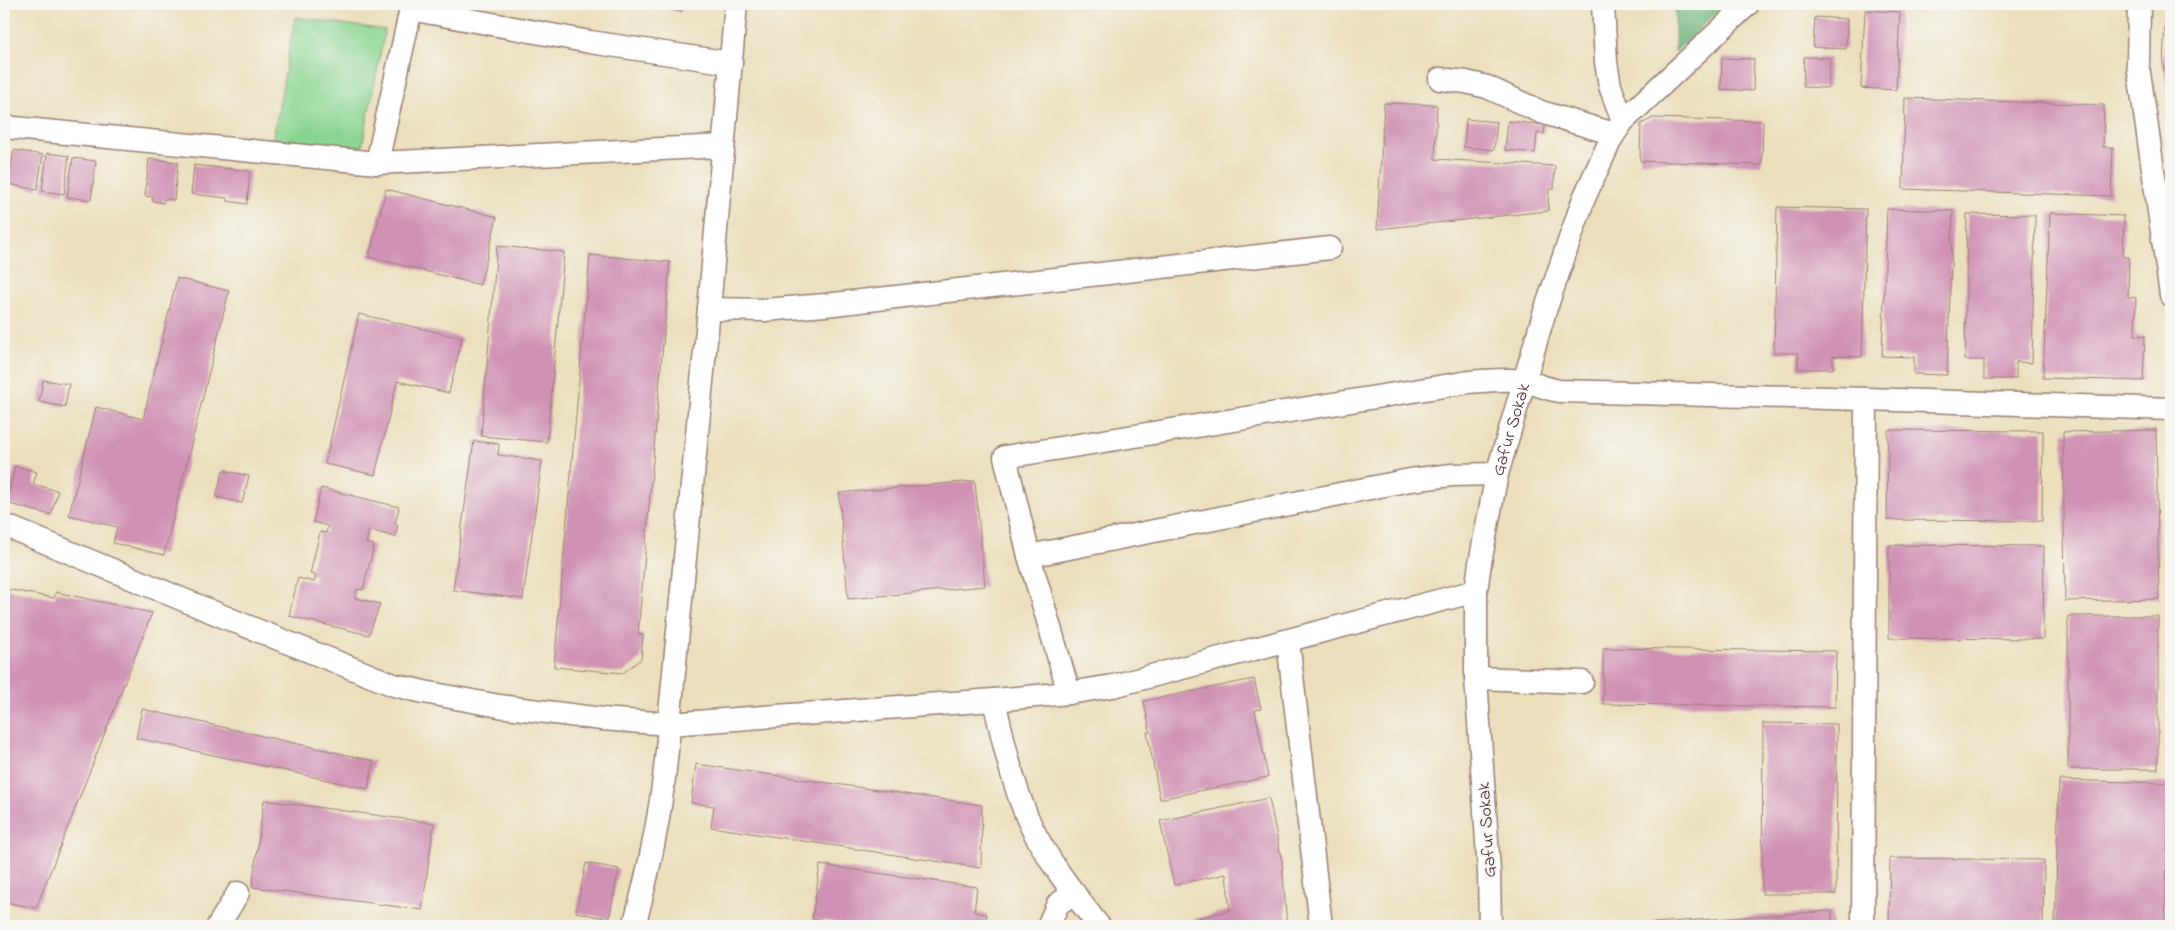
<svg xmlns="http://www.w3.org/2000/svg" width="2175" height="930" font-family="'Indie Flower',sans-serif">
	<rect width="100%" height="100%" fill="#f6f6f2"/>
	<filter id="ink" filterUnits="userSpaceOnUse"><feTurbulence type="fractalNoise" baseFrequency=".02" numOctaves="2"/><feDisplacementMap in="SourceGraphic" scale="10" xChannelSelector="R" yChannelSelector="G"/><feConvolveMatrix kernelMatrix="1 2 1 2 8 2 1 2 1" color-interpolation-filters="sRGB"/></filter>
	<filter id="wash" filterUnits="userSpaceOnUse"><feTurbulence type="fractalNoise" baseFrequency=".0096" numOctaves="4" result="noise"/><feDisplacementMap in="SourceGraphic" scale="20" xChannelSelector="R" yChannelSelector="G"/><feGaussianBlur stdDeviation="1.12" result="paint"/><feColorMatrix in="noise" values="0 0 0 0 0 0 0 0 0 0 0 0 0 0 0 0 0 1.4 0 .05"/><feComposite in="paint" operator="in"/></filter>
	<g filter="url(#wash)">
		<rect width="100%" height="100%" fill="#ebdfbc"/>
		<path fill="#8bd592" stroke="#6a7a5e" d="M295 17 385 30 362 147 273 139Z"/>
		<path fill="#70b67c" stroke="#5d6a54" d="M1675 4H1725L1675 52Z"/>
		<g id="blocks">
			<path fill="#d092b4" d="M661 4H683L681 12 660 7Z
				M2166 4H2171L2170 109 2163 64Z
				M1865 10 1900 12 1896 90 1861 88Z
				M1815 17 1847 19 1846 49 1813 47Z
				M1804 57 1830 58 1828 88 1803 87Z
				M1722 58 1754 59 1753 91 1721 89Z
				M1905 98 2104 105 2103 147H2113L2111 196 1903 189Z
				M1384 103 1437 105 1435 159 1555 166 1554 189H1549L1548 211 1377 229Z
				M1653 118 1763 121 1762 165 1640 161 1641 124Z
				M1466 119 1497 122 1494 150 1464 147Z
				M1508 121 1545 125 1544 134 1537 133 1535 153 1505 150Z
				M14 150 43 155 37 190 8 184Z
				M47 153 69 156 64 194 42 191Z
				M73 158 96 161 91 200 67 197Z
				M149 159 178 162 174 200 164 199 163 203 152 201 153 197 145 196Z
				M194 165 250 171 247 204 227 201V198L191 194Z
				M386 189 497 217 480 285 369 257Z
				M1777 207 1866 209 1862 357 1833 356V369H1798V353H1774Z
				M1887 209 1953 211 1947 375 1914 374V357L1882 356Z
				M2050 213 2124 216 2123 257H2129L2128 297 2136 298 2135 335 2145 336 2143 381 2043 378Z
				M1967 214 2035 215 2032 363 2016 362V379H1984V360H1965Z
				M497 246 564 252 547 442 481 436Z
				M590 255 670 262 638 634 643 635 641 659 623 673 554 667Z
				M177 278 229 291 164 555 113 543 117 527 69 515 96 407 143 419Z
				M359 314 462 338 449 393 397 381 375 475 325 464Z
				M43 380 69 384 65 407 39 402Z
				M1888 430 2043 431 2042 521 1887 520Z
				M2156 430 2159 599 2065 601 2063 432Z
				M474 441 499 444 498 455 542 461 523 599 453 590Z
				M15 466 37 472 33 484 58 491 51 515 6 503Z
				M223 470 249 476 242 503 216 497Z
				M975 481 985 586 848 599 839 493Z
				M321 488 399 507 395 524 398 525 395 537 369 530 366 543 374 545 363 590 357 589 355 598 380 604 369 635 289 616 298 578 314 582 316 575 310 574 320 532 326 533 328 526 313 522Z
				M1889 545 2044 546 2043 639 1889 638Z
				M6 589 54 598 56 592 152 613 36 908 4 902V602Z
				M2068 616H2158V769H2068Z
				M1603 648 1836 651 1835 707 1603 704Z
				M1254 679 1261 709 1255 710 1268 777 1160 799 1147 732H1150L1144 701Z
				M142 709 374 761 368 789 136 738Z
				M1763 723 1837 724 1836 894H1762Z
				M696 764 982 805 981 868 711 827 714 806 691 803Z
				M2059 780 2169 783 2165 926H2055Z
				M1269 798 1282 862 1287 926H1175V924L1230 910 1226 874 1174 885 1160 821Z
				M264 800 434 823 422 910 252 887Z
				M1890 858 2044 860 2043 926H1889Z
				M586 863 619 869 609 919 576 912Z
				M820 865 977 887 974 912 987 914 985 926H861L812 919Z
				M1832 911V926H1624L1623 925Z"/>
		</g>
	</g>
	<g filter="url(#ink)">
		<use href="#blocks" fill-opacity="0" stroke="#9a7f74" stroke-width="1"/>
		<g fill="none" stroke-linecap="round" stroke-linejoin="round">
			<defs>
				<g id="minor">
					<path d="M736 4 709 309 669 724 994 700 1069 693 1113 686 1476 591"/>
					<path d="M1603 4 1606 62 1610 86 1623 121"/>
					<path d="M2139 4 2138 65 2171 295"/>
					<path d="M410 9 590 42 731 63"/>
					<path d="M1440 79 1466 82 1487 87 1541 112 1614 134"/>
					<path d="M4 127 377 163 723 146"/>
					<path d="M377 163 412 4"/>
					<path d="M709 309 765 310 825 305 1330 248"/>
					<path d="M4 525 239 623 394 685 424 692 499 706 602 719 669 724C665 792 652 860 634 926"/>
					<path d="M1029 556 1410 480 1452 475 1497 474"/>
					<path d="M1288 641 1321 926"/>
					<path d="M1476 678 1582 682"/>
					<path d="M1069 693 1029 556 1005 457 1469 382C1487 381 1507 378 1525 381 1536 384 1547 389 1559 391L1866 399"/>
					<path d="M994 700C1004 743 1013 788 1032 828 1050 864 1075 895 1099 926"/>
					<path d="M218 926 238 893"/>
					<path d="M1048 926 1058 904 1074 893"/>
					<path id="s1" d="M1490 926 1489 871 1476 678V591L1480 563 1497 474 1544 314 1584 198 1612 137 1623 121 1748 4"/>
					<path d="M1863 926 1866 399 2171 409"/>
				</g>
			</defs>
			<use href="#minor" stroke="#9a7f74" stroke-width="25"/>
			<use href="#minor" stroke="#fff" stroke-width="22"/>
		</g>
	</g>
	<g text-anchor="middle" stroke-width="4" stroke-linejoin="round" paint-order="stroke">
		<g font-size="18" fill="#4a1f2b" stroke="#f6f6f2">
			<text dy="6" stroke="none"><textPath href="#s1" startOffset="501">Gafur Sokak</textPath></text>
			<text transform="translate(1486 830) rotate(-94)" y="6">Gafur Sokak</text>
		</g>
	</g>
	<rect width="2175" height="930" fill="none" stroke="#f6f6f2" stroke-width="20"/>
</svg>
